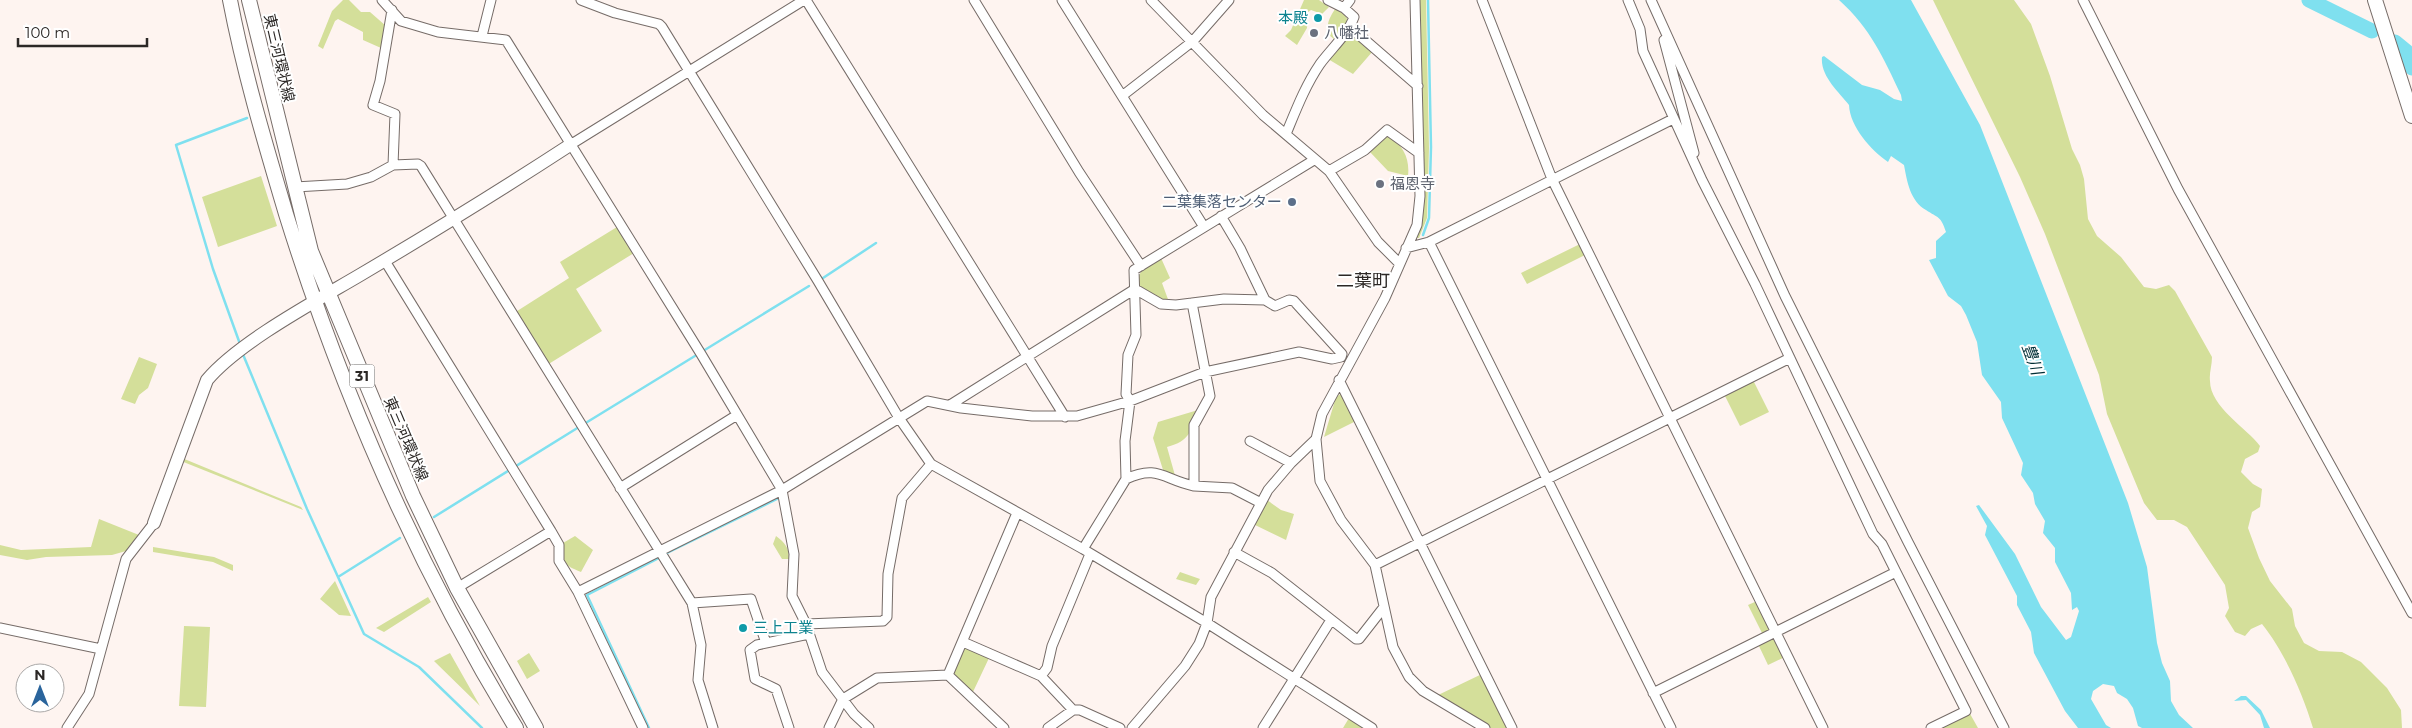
<svg xmlns="http://www.w3.org/2000/svg" width="2412" height="728" font-family="Montserrat,'Noto Sans JP',sans-serif">
	<rect width="100%" height="100%" fill="#fef4f0"/>
	<path fill="#d4df9a" d="M343 0H349L361 12H370L386 26 381 48 363 40V32L338 19 335 21 323 49 318 46 332 11Z
		M1304 0H1319L1329 7 1322 14 1311 10 1308 12 1307 28 1297 45 1285 36 1291 30Z
		M1417 0H1426L1429 148 1427 218 1419 238H1416Z
		M1933 0H2014L2031 24 2050 76 2072 149 2080 165 2084 179 2088 219 2097 236 2121 257 2144 287 2156 289 2169 285 2175 291 2212 357C2212 366 2209 373 2210 381 2210 407 2247 428 2260 446L2258 452 2245 459 2241 472 2253 484 2262 489 2260 507 2252 512 2248 528 2259 558 2270 581 2292 609 2295 626 2304 643 2319 651 2342 652 2361 662 2387 688 2401 710 2402 728H2313C2303 694 2284 651 2262 624L2251 629 2245 636 2235 632 2225 616 2229 608 2225 585 2187 527 2174 520H2157L2144 503 2107 414 2099 375 2045 234 2020 177Z
		M1335 9C1356 19 1347 27 1335 40L1328 34C1326 24 1330 17 1335 9Z
		M1350 31 1373 51 1353 74 1328 59Z
		M1389 135C1403 146 1410 158 1408 176L1388 171 1370 152Z
		M261 176 277 226 218 247 202 197Z
		M617 227 634 253 576 289 602 331 547 365 514 313 569 278 560 262Z
		M1580 244 1585 255 1527 284 1521 273Z
		M1161 258 1170 278 1162 283 1169 302H1164L1138 285C1137 269 1148 266 1161 258Z
		M139 357 157 364 148 388 139 395 135 404 121 399Z
		M1753 380 1769 412 1740 426 1724 394Z
		M1342 393 1356 421 1324 437 1336 397Z
		M1198 410C1191 431 1190 441 1167 447L1176 479 1164 473 1153 438 1158 422Z
		M182 458 301 507 303 510 181 461Z
		M1267 500 1281 510 1294 514 1286 540 1253 524Z
		M99 519 139 535 126 551 112 555 46 557 27 560 0 555V545L21 550 91 547Z
		M575 536 593 550 581 572C562 564 563 563 563 543Z
		M776 536C785 543 789 547 789 559H782L773 544Z
		M153 547 214 557 233 565V571L213 562 153 552Z
		M1180 572 1200 579 1196 585 1176 579Z
		M335 581 351 616 339 615 320 599Z
		M428 597 431 602 384 632 376 628Z
		M1757 601 1772 631 1763 635 1748 605Z
		M184 626 210 627 206 707 179 706Z
		M1774 636 1785 657 1768 665 1758 644Z
		M966 648 989 658 972 694 952 673 963 650Z
		M450 653 480 706 434 661Z
		M529 653 540 671 527 679 517 661Z
		M1482 674 1509 728H1489L1436 696Z
		M1969 712 1978 728H1943L1942 726Z
		M1349 718 1365 728H1343Z"/>
	<path fill="#7fe0ef" d="M1839 0H1911L1980 125 2128 503 2147 567 2157 643 2162 663 2170 681 2171 701 2179 715 2193 728H2142L2138 726 2133 708 2127 699 2117 693 2114 686 2103 684 2093 691 2091 699 2106 725 2111 728H2078L2065 711 2034 653 2031 632 2017 605V596L1985 535 1987 526 1976 506 1979 505 2015 554 2041 607 2066 640 2071 637 2079 611 2077 607 2072 610 2071 593 2055 562V548L2043 533 2045 521 2035 504 2033 493 2021 475 2023 463 2002 418 2001 402 1982 375 1977 342 1966 315 1961 306 1948 296 1929 260 1936 258V241L1946 232C1941 216 1938 218 1926 210 1910 201 1907 181 1904 165L1891 156 1888 162C1871 150 1850 127 1849 105 1839 92 1820 76 1822 57L1824 56 1862 85 1880 90 1894 99 1902 101 1901 95C1883 57 1871 29 1839 0Z
		M2241 696H2246L2261 710 2270 728H2264L2260 715 2246 700 2234 701Z"/>
	<g fill="none" stroke-linecap="round" stroke-linejoin="round">
		<path stroke="#7fe0ef" stroke-width="2.5" d="M1423 235 1429 218 1431 147 1428 0
			M823 278 876 243
			M240 344 213 269 176 145 247 118
			M242 352 307 509 364 634 419 667 482 728
			M584 424 809 286
			M434 517 579 427
			M665 554 777 499
			M338 577 400 538
			M649 728 587 595 659 558"/>
		<path stroke="#7fe0ef" stroke-width="15" d="M2309 0 2372 31
			M2395 42 2406 51 2412 68"/>
		<defs>
			<path id="minor" d="M382 0 401 21 438 32 506 40 701 354 782 490 794 554 792 596 806 624 822 672 854 714 869 728
				M581 0 615 13 659 24 662 27 818 281 899 418 931 464 1083 549 1207 623 1372 728
				M806 0 1065 417
				M974 0 1079 172 1141 266
				M1062 0 1204 227
				M1151 0 1263 115 1329 171 1378 242 1399 263
				M1328 0 1344 8 1350 0
				M1415 0 1420 196 1417 225 1385 298 1322 414 1316 439 1320 481 1341 520 1375 565 1393 647 1409 677 1423 691 1485 728
				M1482 0 1552 179 1823 728
				M1628 0 1640 29 1643 51 1702 180 1755 284 1873 534 1882 544 1896 572 1966 711 1931 728
				M1651 0 1785 296 1908 542 2004 728
				M2083 0 2178 189 2412 613
				M392 10 380 81 373 105 395 114 393 165
				M1350 27 1418 86
				M482 36 491 0
				M1664 40 1694 153
				M1122 96 1193 41 1229 0
				M1286 134C1296 110 1305 86 1320 64 1331 49 1348 34 1354 17L1344 8
				M570 145 804 0
				M1329 171 1365 150 1387 130 1419 153
				M295 187 347 184 371 177 393 165 418 164 421 166 692 603 701 645 698 680 713 728
				M1429 242 1671 728
				M1406 248 1429 242 1673 119
				M385 261 551 531
				M1135 289 1161 304 1176 305 1224 299 1265 300
				M1192 303 1210 396 1194 425V486L1232 488 1261 503
				M1339 380 1512 728
				M950 405 1135 289
				M1250 441 1291 463
				M1126 479C1158 464 1164 480 1194 486
				M620 488 737 415
				M1083 549 1126 479 1125 441 1130 401 1126 394 1128 355 1136 335 1134 270 1314 160
				M1234 552 1272 573 1356 639H1359L1384 607
				M1375 565 1790 358
				M457 588 551 531 559 545V561L578 592 643 728
				M578 592 782 490 927 401 961 408 1032 416H1077L1130 401 1205 372 1299 352 1332 359 1341 357 1342 354 1294 301 1289 300 1275 306 1265 300 1240 248 1221 216
				M692 603 751 599 766 643
				M806 624 883 621 887 617 888 574 902 498 931 464
				M0 628 101 649
				M963 642 1041 676 1073 710
				M948 675 1017 513
				M1041 676 1047 668 1052 646 1090 554
				M1653 693 1896 572
				M67 728 89 694 126 559 154 523
				M789 728 776 689 755 679 750 650 757 645 809 634
				M829 728 843 699 877 678 948 675 1004 728
				M1048 728 1073 710H1080L1120 728
				M1132 728 1185 666 1199 644 1207 623 1211 597 1268 490 1291 463 1316 439
				M1263 728 1331 620"/>
			<path id="secondary" d="M154 523 207 380C239 342 316 301 360 275 431 233 501 190 570 145"/>
			<path id="primary" d="M230 0C244 73 265 143 286 214 342 394 418 567 516 728
				M249 0 311 251 413 496 457 588 536 728
				M2375 0 2412 116"/>
		</defs>
		<use href="#minor" stroke="#766c68" stroke-width="11"/>
		<use href="#secondary" stroke="#766c68" stroke-width="14"/>
		<use href="#primary" stroke="#766c68" stroke-width="16"/>
		<use href="#minor" stroke="#fff" stroke-width="9"/>
		<use href="#secondary" stroke="#fff" stroke-width="12"/>
		<use href="#primary" stroke="#fff" stroke-width="14"/>
	</g>
	<g fill="#0f9aa8" stroke="#fff" stroke-width="2">
		<circle cx="1318" cy="18" r="5"/>
		<circle cx="743" cy="628" r="5"/>
	</g>
	<g fill="#6b7280" stroke="#fff" stroke-width="2">
		<circle cx="1314" cy="33" r="5"/>
		<circle cx="1380" cy="184" r="5"/>
	</g>
	<circle fill="#5c6f8a" stroke="#fff" stroke-width="2" cx="1292" cy="202" r="5"/>
	<g text-anchor="middle" stroke-width="4" stroke-linejoin="round" paint-order="stroke">
		<rect fill="#fff" stroke="#6b6867" stroke-width="1" x="349.5" y="364.5" width="25" height="23" rx="4"/>
		<g font-size="14" font-weight="bold" fill="#2c2826">
			<text x="362" y="381">31</text>
		</g>
		<g font-size="15" fill="#0d838f" stroke="#fff" text-anchor="end">
			<text x="1308" y="23">本殿</text>
			<text x="753" y="633" text-anchor="start">三上工業</text>
		</g>
		<g font-size="15" fill="#5b616d" stroke="#fff" text-anchor="start">
			<text x="1324" y="38">八幡社</text>
			<text x="1390" y="189">福恩寺</text>
		</g>
		<g font-size="15" fill="#2c2826" stroke="#fff">
			<text transform="translate(279 58) rotate(77)" y="5">東三河環状線</text>
			<text transform="translate(406 439) rotate(67)" y="5">東三河環状線</text>
		</g>
		<g font-size="15" fill="#4e5e75" stroke="#fff" text-anchor="end">
			<text x="1282" y="207">二葉集落センター</text>
		</g>
		<g font-size="16" font-style="italic" fill="#002f36" stroke="#fff">
			<text transform="translate(2033 359) rotate(70)" y="6">豊川</text>
		</g>
		<g font-size="18" fill="#2c2826" stroke="#fff">
			<text x="1363" y="287">二葉町</text>
		</g>
	</g>
	<g transform="translate(40 688)"><circle r="24" fill="#ffffff" stroke="#aba9a8"/>
	<path d="M0-4L9 19L0 12L-9 19Z" fill="#2a649c"/>
	<text y="-8" font-size="14" font-weight="bold" text-anchor="middle" fill="#2c2826">N</text>
	</g>
	<path d="M18 38v8h129v-8" fill="none" stroke="#2c2826" stroke-width="2.5"/>
	<text x="25" y="38" font-size="15" fill="#2c2826" stroke="#ffffff" stroke-width="4" paint-order="stroke">100 m</text>
</svg>
